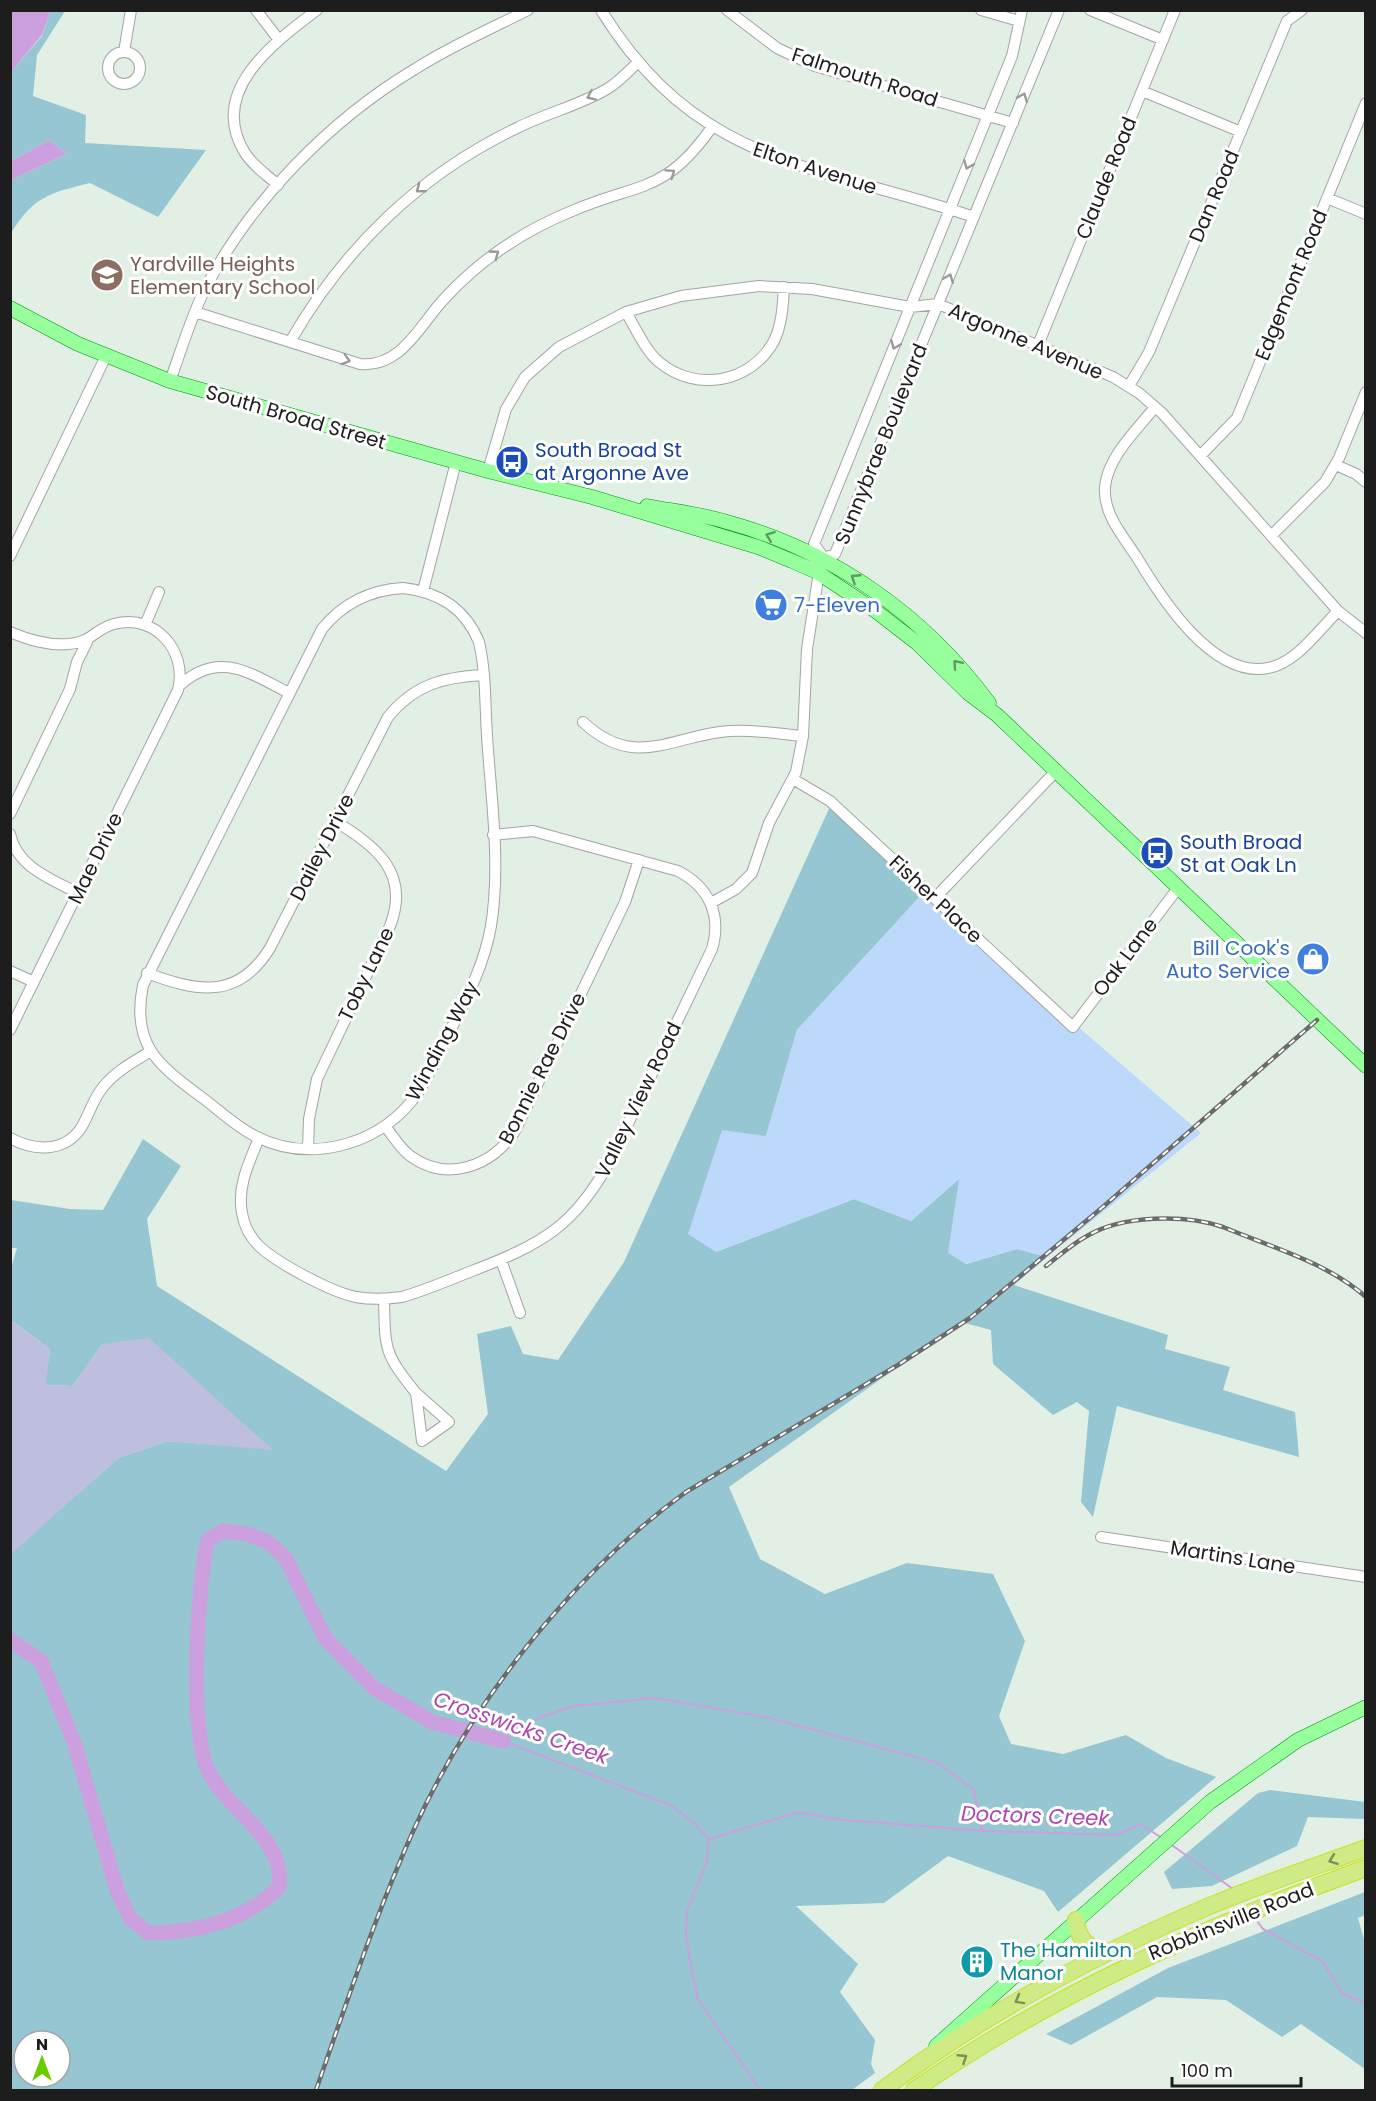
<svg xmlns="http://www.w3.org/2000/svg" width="1376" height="2101" font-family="Poppins,sans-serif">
	<rect width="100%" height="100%" fill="#e2efe4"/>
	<path fill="#95c6d1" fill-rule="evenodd" d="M51 11H65L37 55 33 96 86 115 85 143 206 150 158 217 90 183C50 193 34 196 11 233V180L67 154 49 140 11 161V72L42 36Z
		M832 802 926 890 797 1030 766 1136 716 1252 854 1199 911 1221 960 1178 966 1264 1017 1249 1047 1257 1014 1285 1168 1335 1165 1349 1230 1367 1223 1390 1295 1412 1299 1457 1117 1406 1093 1517 1081 1502 1089 1411 1077 1402 1053 1415 993 1364 991 1330 961 1322 729 1487 760 1559 825 1594 907 1563 993 1574 1025 1641 999 1716 1011 1744 1063 1754 1126 1735 1166 1758 1216 1777 1058 1912 1044 1891 948 1856 884 1903 796 1906 858 1964 840 1992 875 2040 871 2064 875 2073 852 2090H11L10 1554 118 1458 167 1441 272 1449 102 1344 73 1386 45 1385 50 1349 11 1320V1268L17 1248H11V1200L70 1209 103 1210 143 1139 181 1166 147 1219 157 1286 446 1471 488 1414 477 1334 511 1326 523 1354 558 1360 624 1262ZM24 2041H60V2077H24Z
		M1270 1790 1365 1802V1819L1308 1817 1297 1846 1212 1886 1172 1889 1164 1872 1258 1793Z
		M1365 1892V1915L1358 1918 1365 1943V2069L1301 2024 1282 2037 1226 2000 1157 1997 1071 2045 1046 2034 1168 1968Z"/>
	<path fill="#bebede" d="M11 1320 50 1349 46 1385 73 1386 102 1344 149 1338 273 1450 167 1441 118 1458 11 1554Z"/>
	<path fill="#bcd9fc" d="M926 890 1032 987 1201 1133 1047 1257 1017 1249 966 1264 948 1253 959 1179 911 1221 854 1199 716 1252 688 1234 722 1130 766 1136 797 1030Z"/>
	<path fill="#cca0df" d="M11 10 51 11 42 35 11 72Z
		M49 140 67 154 11 180V161Z"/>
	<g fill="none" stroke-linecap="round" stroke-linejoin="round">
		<path stroke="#cca0df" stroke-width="2" d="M503 1741 541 1717 574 1706 656 1698 770 1718 938 1763 974 1790 982 1831
			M503 1741 670 1805 691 1820 709 1839 706 1864 687 1911 686 1934 691 1967 698 1999 760 2090
			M709 1839 799 1812 835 1819 982 1831 1117 1835 1140 1824 1162 1838
			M1169 1843 1233 1889
			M1254 1917 1263 1929 1322 1961 1343 1994 1366 2003"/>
		<path stroke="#cca0df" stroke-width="15" d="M10 1640 41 1661 74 1742 117 1890 130 1918 148 1933C194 1933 246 1921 279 1887 279 1880 280 1871 278 1865 266 1826 225 1806 208 1770 189 1730 197 1584 208 1540L223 1531 248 1534 268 1542 285 1557 325 1638 374 1688 432 1722 503 1741"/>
		<defs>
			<path id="minor" d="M256 10 279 40
				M601 10C698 167 817 164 974 217
				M727 10 777 48 815 66 1013 123
				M981 10 1019 21
				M1090 10 1163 40
				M108 68a16 16 0 1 1 32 0a16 16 0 1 1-32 0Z
				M124 52 131 10
				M1142 91 1241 132
				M278 185C267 175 253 166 245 153 207 92 273 43 317 10
				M1327 198 1366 214
				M195 312 360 364C402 368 420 324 445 298 480 260 525 230 572 211 640 182 665 194 712 127
				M626 312C636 329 645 350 659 362 696 393 751 383 774 341 782 325 783 304 784 287
				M290 342C343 249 421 173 519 127 547 113 580 105 607 89 619 82 628 72 638 62
				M1038 345 1175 10
				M170 381C181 351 190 320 204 291 249 202 330 120 415 69 451 46 490 29 528 10
				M1129 386 1149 352 1287 21 1302 10
				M1155 407C1137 430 1108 456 1105 487 1103 513 1122 535 1136 556 1160 596 1212 679 1268 668 1296 663 1318 631 1338 611
				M1200 456 1237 418 1366 103
				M1336 465 1356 474 1366 482
				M488 471 506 409 525 377 559 347 626 312 681 296 759 286 812 289 910 307 938 304 1113 377 1139 393 1162 413 1338 611 1366 633
				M1271 536 1325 482 1339 458 1366 392
				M10 556 106 356
				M824 558 835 554 1059 10
				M824 558 814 544 1012 56 1022 10
				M403 588C439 592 465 608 479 642 486 672 485 705 487 736 491 798 501 864 491 926 484 967 464 1003 446 1039 435 1060 426 1084 411 1102 373 1147 307 1163 255 1136 235 1126 218 1109 200 1096 157 1064 131 1044 143 985L322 629C343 603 369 590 403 588Z
				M423 591 456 462
				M145 625 159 592
				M10 632C29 640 48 646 69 644 92 642 95 629 114 624 155 613 188 651 178 690L10 1030
				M180 685C219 650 250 673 289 693
				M583 722C635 771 673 735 729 731 753 729 779 734 803 736
				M793 779 830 801 1073 1027 1178 888
				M10 814 70 689 77 662 87 642
				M10 834C17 867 51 879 78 893
				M935 898 1056 771
				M711 903 736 889 752 873 769 823 796 772 803 736 807 649 820 566
				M10 971 34 982
				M147 973C197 992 238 1000 270 948L388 717C414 685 443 677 483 675
				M385 1126C393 1136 399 1147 409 1155 446 1183 492 1167 515 1131L625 902 639 860
				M10 1138C34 1151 64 1153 81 1128 89 1115 93 1099 103 1087 116 1071 133 1062 151 1051
				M259 1138C249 1163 237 1186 242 1213 244 1225 250 1237 259 1246 277 1263 331 1292 356 1297 372 1300 387 1299 402 1297 426 1290 449 1280 472 1271 542 1244 576 1226 612 1157L712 949C722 915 709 887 678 871L533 831 493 835
				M308 1149 309 1119 317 1079 390 926C411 872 375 846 335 821
				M501 1260 520 1313
				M384 1299C385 1350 384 1353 416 1393
				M416 1393 449 1422 422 1441Z
				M1101 1537 1366 1577"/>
			<path id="major" d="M10 308 78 344 170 381 488 471 592 497 758 547 792 561 817 572 877 612 917 643 968 693 997 715 1366 1066
				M647 506C673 511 701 514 727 522 833 551 924 615 989 703
				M936 2046 1210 1802 1298 1740 1366 1707"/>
			<path id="highway" d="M1076 1920C1078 1940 1088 1948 1107 1953
				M882 2090C983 2015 1095 1954 1212 1905 1262 1884 1314 1867 1366 1848
				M914 2090C1054 1993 1206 1926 1366 1868"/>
		</defs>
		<use href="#minor" stroke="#a4a4a4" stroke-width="12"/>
		<use href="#major" stroke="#009615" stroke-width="15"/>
		<use href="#highway" stroke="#c9e21a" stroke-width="18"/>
		<use href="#minor" stroke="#fff" stroke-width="10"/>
		<use href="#major" stroke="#97ff9b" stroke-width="14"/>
		<use href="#highway" stroke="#ceeb85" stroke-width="16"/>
		<defs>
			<path id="rail" d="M1046 1266C1059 1256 1072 1244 1087 1236 1122 1215 1185 1214 1223 1227 1271 1247 1326 1262 1366 1297
				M316 2090C347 2002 376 1913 415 1827 473 1700 573 1574 686 1492L898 1365 970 1318 1104 1206 1317 1020"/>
		</defs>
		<use href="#rail" stroke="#6b6b6b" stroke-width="4.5"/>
		<use href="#rail" stroke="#fff" stroke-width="2" stroke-dasharray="7" stroke-linecap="butt"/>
	</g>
	<defs><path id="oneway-chevron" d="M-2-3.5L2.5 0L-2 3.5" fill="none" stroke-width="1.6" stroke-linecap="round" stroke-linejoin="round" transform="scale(1.5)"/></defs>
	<g stroke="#999">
		<use href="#oneway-chevron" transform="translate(591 96) rotate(157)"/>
		<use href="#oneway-chevron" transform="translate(1023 97) rotate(-68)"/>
		<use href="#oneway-chevron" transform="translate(968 165) rotate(112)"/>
		<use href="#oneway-chevron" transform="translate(671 173) rotate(-35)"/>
		<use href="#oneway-chevron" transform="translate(420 189) rotate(142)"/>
		<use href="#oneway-chevron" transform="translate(495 254) rotate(-36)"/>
		<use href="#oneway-chevron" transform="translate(949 278) rotate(-68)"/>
		<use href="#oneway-chevron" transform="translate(895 345) rotate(112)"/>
		<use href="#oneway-chevron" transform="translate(346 360) rotate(17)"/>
	</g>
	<g stroke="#609962">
		<use href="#oneway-chevron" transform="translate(770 536) rotate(-159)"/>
		<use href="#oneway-chevron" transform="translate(855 578) rotate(-147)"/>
		<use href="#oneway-chevron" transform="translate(957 664) rotate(-131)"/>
	</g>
	<g stroke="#7e8e56">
		<use href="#oneway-chevron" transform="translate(1333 1860) rotate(160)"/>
		<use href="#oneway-chevron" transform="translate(1019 2000) rotate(151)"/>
		<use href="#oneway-chevron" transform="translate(963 2058) rotate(-33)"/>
	</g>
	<defs>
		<symbol id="school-disc" viewBox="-11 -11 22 22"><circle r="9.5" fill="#8d6e63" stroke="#fff"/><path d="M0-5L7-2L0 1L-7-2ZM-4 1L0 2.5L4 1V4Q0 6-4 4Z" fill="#fff"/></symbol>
		<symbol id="bus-disc" viewBox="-11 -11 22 22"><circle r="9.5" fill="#1a4fb4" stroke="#fff"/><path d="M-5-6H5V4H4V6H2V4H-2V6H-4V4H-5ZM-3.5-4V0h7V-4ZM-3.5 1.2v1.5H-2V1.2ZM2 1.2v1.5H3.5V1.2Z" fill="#fff"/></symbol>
		<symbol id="supermarket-disc" viewBox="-11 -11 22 22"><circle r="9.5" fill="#3f7fe0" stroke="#fff"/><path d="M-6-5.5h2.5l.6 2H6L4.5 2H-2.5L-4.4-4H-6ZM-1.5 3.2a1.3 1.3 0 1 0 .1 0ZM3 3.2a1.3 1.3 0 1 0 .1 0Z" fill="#fff"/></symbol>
		<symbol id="shop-disc" viewBox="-11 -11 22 22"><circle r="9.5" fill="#3f7fe0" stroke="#fff"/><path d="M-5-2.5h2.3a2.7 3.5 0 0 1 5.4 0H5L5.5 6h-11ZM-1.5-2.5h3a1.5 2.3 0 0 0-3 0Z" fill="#fff"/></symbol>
		<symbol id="building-disc" viewBox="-11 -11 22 22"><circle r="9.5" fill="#0f9aa8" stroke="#fff"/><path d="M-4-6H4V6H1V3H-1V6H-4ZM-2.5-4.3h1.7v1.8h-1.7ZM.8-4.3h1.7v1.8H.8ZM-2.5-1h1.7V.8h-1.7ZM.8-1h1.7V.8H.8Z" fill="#fff"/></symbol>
	</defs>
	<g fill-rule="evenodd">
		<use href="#school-disc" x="88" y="256" width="38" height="38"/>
		<use href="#bus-disc" x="493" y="443" width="38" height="38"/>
		<use href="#supermarket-disc" x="752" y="586" width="38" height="38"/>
		<use href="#bus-disc" x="1138" y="834" width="38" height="38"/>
		<use href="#shop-disc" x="1294" y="940" width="38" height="38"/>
		<use href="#building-disc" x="958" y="1943" width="38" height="38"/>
	</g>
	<g text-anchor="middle" stroke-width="6" stroke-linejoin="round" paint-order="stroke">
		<g font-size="20" fill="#1d1d1d" stroke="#fff">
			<text transform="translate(865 77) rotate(18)" y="7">Falmouth Road</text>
			<text transform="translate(815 168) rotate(18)" y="7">Elton Avenue</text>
			<text transform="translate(1106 178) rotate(-68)" y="7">Claude Road</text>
			<text transform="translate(1214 196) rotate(-67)" y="7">Dan Road</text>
			<text transform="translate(1291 285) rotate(-68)" y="7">Edgemont Road</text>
			<text transform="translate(1026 341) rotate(23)" y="7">Argonne Avenue</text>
			<text transform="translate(296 417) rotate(16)" y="7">South Broad Street</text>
			<text transform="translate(881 444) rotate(-68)" y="7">Sunnybrae Boulevard</text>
			<text transform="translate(322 847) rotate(-63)" y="7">Dailey Drive</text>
			<text transform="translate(95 858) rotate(-64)" y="7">Mae Drive</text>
			<text transform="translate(936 899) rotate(43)" y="7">Fisher Place</text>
			<text transform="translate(1125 957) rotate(-53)" y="7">Oak Lane</text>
			<text transform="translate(366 974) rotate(-64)" y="7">Toby Lane</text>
			<text transform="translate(442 1041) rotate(-62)" y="7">Winding Way</text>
			<text transform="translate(542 1068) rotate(-63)" y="7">Bonnie Rae Drive</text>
			<text transform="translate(638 1100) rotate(-64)" y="7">Valley View Road</text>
			<text transform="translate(1233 1557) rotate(9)" y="7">Martins Lane</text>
			<text transform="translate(1231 1921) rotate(-22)" y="7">Robbinsville Road</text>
		</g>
		<g font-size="20" fill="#785e54" stroke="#fff" text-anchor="start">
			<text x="130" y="271">Yardville Heights<tspan x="130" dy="23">Elementary School</tspan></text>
		</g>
		<g font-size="20" fill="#164399" stroke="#fff" text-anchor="start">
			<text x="535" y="457">South Broad St<tspan x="535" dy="23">at Argonne Ave</tspan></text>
			<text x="1180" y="849">South Broad<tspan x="1180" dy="23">St at Oak Ln</tspan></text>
		</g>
		<g font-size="20" fill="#366cbe" stroke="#fff" text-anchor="start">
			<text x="794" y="612">7-Eleven</text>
			<text x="1290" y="955" text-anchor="end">Bill Cook's<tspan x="1290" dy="23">Auto Service</tspan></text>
		</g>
		<g font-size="20" fill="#0d838f" stroke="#fff" text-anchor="start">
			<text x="1000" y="1957">The Hamilton<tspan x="1000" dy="23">Manor</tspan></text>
		</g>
		<g font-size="21" font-style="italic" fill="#ae44b2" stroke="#fff">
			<text transform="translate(521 1728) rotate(19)" y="7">Crosswicks Creek</text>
			<text transform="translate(1035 1816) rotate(2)" y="7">Doctors Creek</text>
		</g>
	</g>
	<rect width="1376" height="2101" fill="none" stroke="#1d1d1d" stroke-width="24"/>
	<g transform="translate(42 2059)"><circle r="28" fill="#ffffff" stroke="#a5a5a5" stroke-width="1.5"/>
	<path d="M0-4.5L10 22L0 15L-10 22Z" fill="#6cca00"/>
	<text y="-9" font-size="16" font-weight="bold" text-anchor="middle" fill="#1d1d1d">N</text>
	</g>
	<path d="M1172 2077v9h129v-9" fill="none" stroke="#1d1d1d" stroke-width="3"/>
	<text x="1181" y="2077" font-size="18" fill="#1d1d1d" stroke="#ffffff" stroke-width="4.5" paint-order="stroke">100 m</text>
</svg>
